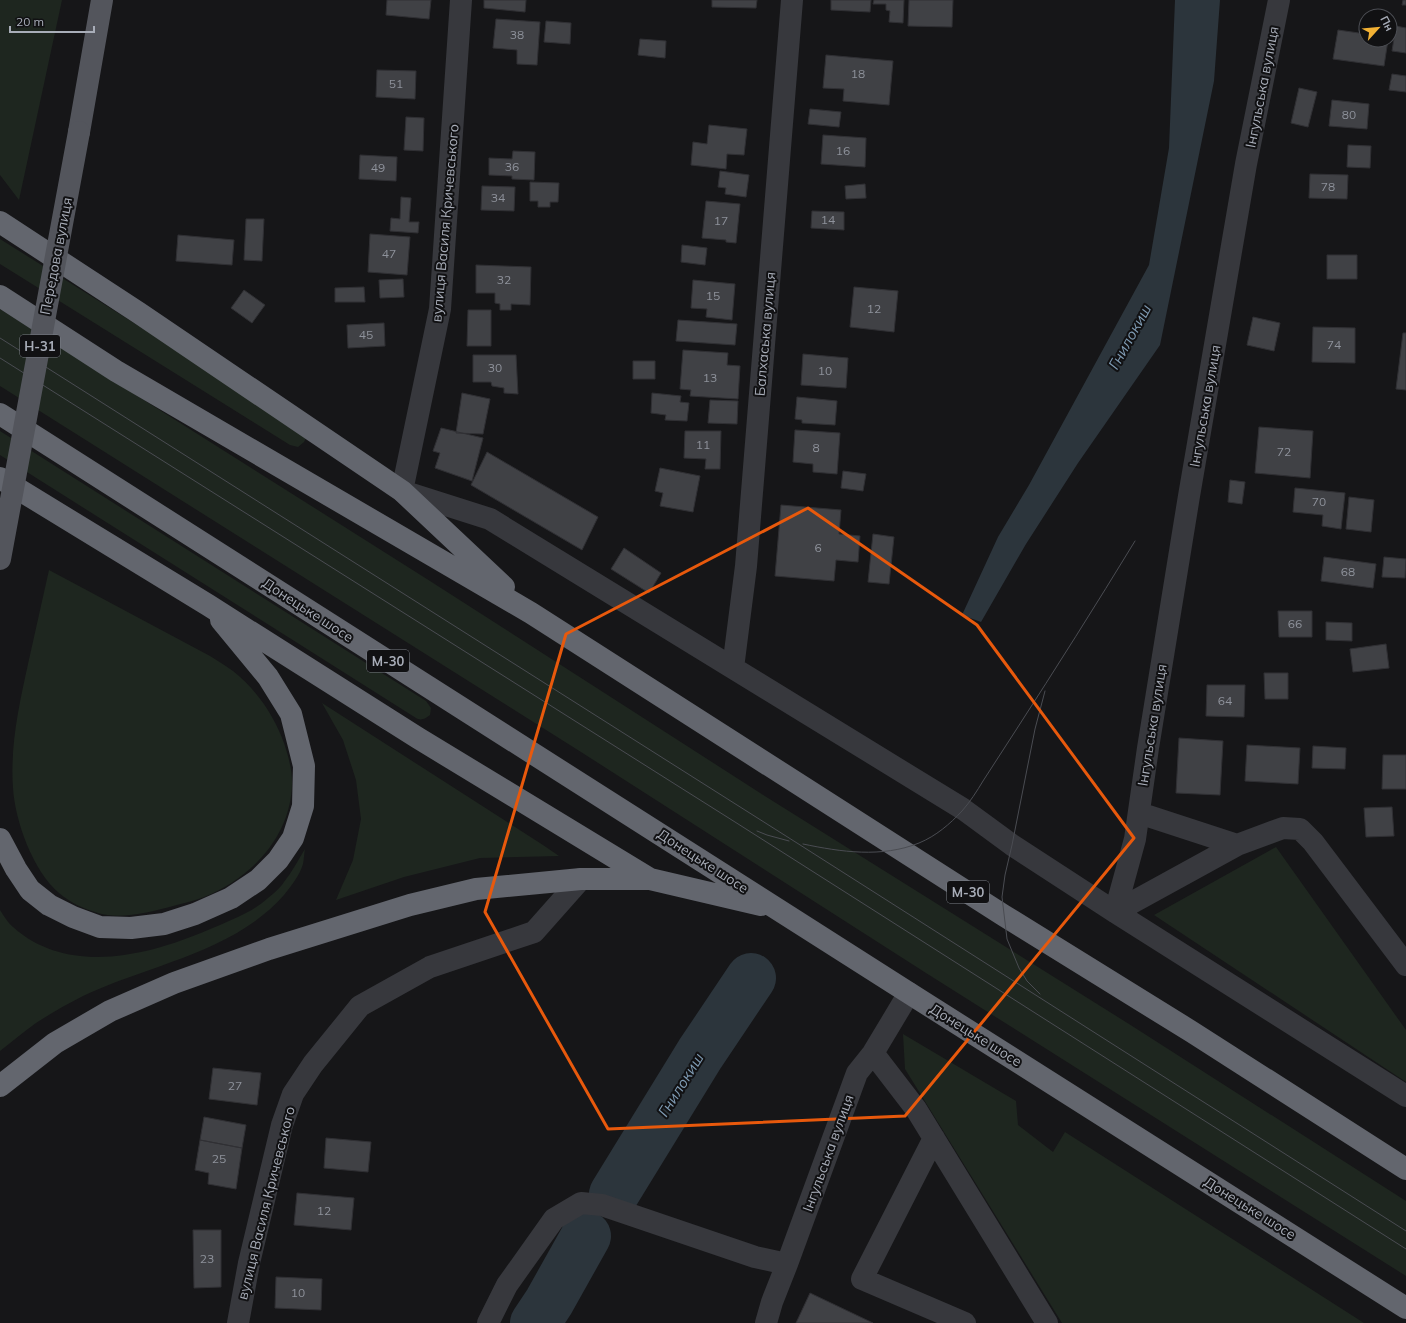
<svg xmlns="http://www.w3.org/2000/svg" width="1406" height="1323" font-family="Mulish,sans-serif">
	<rect width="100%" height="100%" fill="#161618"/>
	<path fill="#1e261f" d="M0 0H62L19 200 0 175Z
		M0 239 300 427 306 438 304 442 298 447 290 445 0 264Z
		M0 309 430 581 768 798 1129 1024 1406 1201V1276L926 973 581 752 0 386Z
		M0 431 426 701 431 708 430 715C425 719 421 721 416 718L0 455Z
		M49 570 210 656C218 661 226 666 233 671 257 690 274 716 284 743 288 755 292 769 292 782 292 835 252 878 204 897 194 901 183 903 173 906 151 912 120 920 98 913 84 909 69 902 59 893 33 871 15 821 13 788 10 746 19 705 28 664 35 633 42 601 49 570Z
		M322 703 543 845 559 856 480 858 404 877 336 900 353 860 361 819 356 780 343 740Z
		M1276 847 1406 1030V1082L1154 915Z
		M305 849C304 854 304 859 303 864 300 875 291 886 284 895 233 953 150 964 83 996 67 1004 50 1014 36 1023 23 1032 12 1042 0 1051V910C4 916 8 923 13 927 68 976 147 956 208 930 226 922 246 915 262 903 269 897 279 890 284 882 292 872 298 860 305 849Z
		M903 1034 1016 1101 1018 1125 1053 1152 1065 1132 1364 1323H1062L905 1069Z"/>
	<path fill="#2c353c" d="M1175 0H1220L1214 81 1160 345 1078 463 1026 544 981 622 962 615 998 537 1029 485 1149 265 1169 148Z"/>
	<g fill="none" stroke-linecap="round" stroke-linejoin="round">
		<path stroke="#2c353c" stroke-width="50" d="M614 1194 700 1054 751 978
			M535 1323 549 1302 586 1236"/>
	</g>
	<path fill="#404145" stroke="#303034" d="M387 0H431L429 19 386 15Z
		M484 0H526L525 12 484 8Z
		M712 0H757L756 8 712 7Z
		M831 0H871L870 12 831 10Z
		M874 0H904L903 23 889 22 890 11 886 10V4H873Z
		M909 0H953L952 27 908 26Z
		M1403 0H1406V5H1402Z
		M496 19 540 22 537 65 517 64V50L493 48Z
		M546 21 571 23 570 44 544 42Z
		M1396 26 1406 28V53L1392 51Z
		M1338 30 1366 34V40H1388L1384 66 1333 59Z
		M640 39 666 41 665 58 638 55Z
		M826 55 893 61 889 105 843 101 844 89 823 88Z
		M377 70 416 71 415 99 376 97Z
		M1392 74 1406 76V92L1389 90Z
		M1299 88 1317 92 1308 127 1291 123Z
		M1332 100 1369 104 1367 129 1329 126Z
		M810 109 841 112 839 127 808 124Z
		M406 117 424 118 423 151 404 150Z
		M709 125 747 129 744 155 727 154 726 169 691 165 693 142 707 144Z
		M823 135 866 138 865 167 821 164Z
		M1348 145 1371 146 1370 168 1347 167Z
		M513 151 535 152 534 180 512 179V176L489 175V158L512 159Z
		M360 155 397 157 396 181 359 179Z
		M720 171 749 175 746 197 725 194 726 188 718 187Z
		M1310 174 1348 175 1347 199 1309 198Z
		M530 182 559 183 558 202H550V207H538V201H530Z
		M865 184 866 198 846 199 845 186Z
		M482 186 515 187 514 211 481 210Z
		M401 197 411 198 409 222H419L418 233 390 231 391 218 400 219Z
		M706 201 740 204 736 243 726 242V240L702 238Z
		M812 211 844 212V230L811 228Z
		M246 219H264L262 261 244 260Z
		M370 234 410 237 407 275 368 272Z
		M178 235 234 240 232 265 176 261Z
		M682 245 707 248 705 265 681 262Z
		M1327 255H1357V279H1327Z
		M476 265 531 267 530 305 511 304V310H500V304L495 303V293H476Z
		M403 279 404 297 380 298 379 280Z
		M693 280 735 284 732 320 706 317 707 309 691 308Z
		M364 287 365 302H335V288Z
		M854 287 898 291 894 332 850 327Z
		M244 290 265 305 252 323 231 308Z
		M468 310H491V346H467Z
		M1253 317 1280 323 1274 351 1247 345Z
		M678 320 737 324 735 345 676 341Z
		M384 323 385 346 348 348 347 325Z
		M1313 327 1355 328V363L1312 362Z
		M1403 333H1406V390L1396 389Z
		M683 350 728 353 727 365 740 366 738 399 690 396 691 390 680 389Z
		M803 354 848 358 846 388 801 385Z
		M473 355H516L518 394 504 393V388L492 386 491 382H473Z
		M633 361H655V379H633Z
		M462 393 490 399 483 434 456 433Z
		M652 393 681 396 680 402 689 403 687 421 665 420 666 415 651 413Z
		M797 397 837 401 835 425 802 423V420L795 419Z
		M710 400 738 401 737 424 708 423Z
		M1259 427 1313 431 1310 478 1255 473Z
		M441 428 483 438 472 481 435 468 440 453 433 451Z
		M795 430 840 433 837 474 813 472V464L793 462Z
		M685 431H721L720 469H705L706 459 684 458Z
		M487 452 598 517 582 550 471 485Z
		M660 468 700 476 693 512 660 506 663 493 655 491Z
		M843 471 866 474 863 491 841 488Z
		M1230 480 1245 482 1242 504 1228 502Z
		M1295 488 1345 493 1341 529 1322 526 1323 515 1293 512Z
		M1349 497 1374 500 1371 532 1346 529Z
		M781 505 841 510 839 534 860 536 858 562 836 560 834 581 775 576Z
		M873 534 894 537 889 584 868 582Z
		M624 548 661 573 649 593 611 569Z
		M1324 557 1376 564 1373 588 1321 581Z
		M1384 557 1406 559 1405 578 1382 577Z
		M1278 611H1312V637H1279Z
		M1326 622 1352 623V641L1326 640Z
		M1386 644 1389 668 1353 672 1350 649Z
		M1264 673H1288V699H1265Z
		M1207 685H1245L1244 717 1206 716Z
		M1179 738 1223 741 1220 795 1176 793Z
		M1247 745 1300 748 1298 784 1245 781Z
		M1313 746 1346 748 1345 769 1312 768Z
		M1383 755H1406V789H1382Z
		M1392 807 1394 836 1366 837 1364 808Z
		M213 1068 261 1073 257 1105 209 1099Z
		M204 1117 246 1125 242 1148 200 1140Z
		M326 1138 371 1142 368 1172 324 1168Z
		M200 1140 242 1148 236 1189 208 1184 209 1173 195 1170Z
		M297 1193 354 1198 351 1230 294 1225Z
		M193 1230H221V1287L194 1288Z
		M276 1277 322 1279 321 1310 275 1308Z
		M810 1293 873 1323H796Z"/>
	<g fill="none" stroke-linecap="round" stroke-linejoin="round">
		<path stroke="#37383d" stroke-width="22" d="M461 0 440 309 402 491 490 519 963 809 1012 845 1115 912 1406 1096
			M733 668 746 566 792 0
			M1139 813 1237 845
			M1115 912 1135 839 1148 748 1189 496 1246 164 1279 0
			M1115 912 1237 845 1283 828 1300 829 1313 842 1406 965
			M873 1053 916 1109 1047 1323
			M934 1138 862 1279 965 1323
			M238 1323 249 1263 282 1125 293 1094 313 1064 360 1006 430 967 534 932 581 879
			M488 1323 507 1285 554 1219 581 1203 602 1205 755 1257 787 1264
			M766 1323 772 1302 787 1264 857 1073 873 1053 909 993"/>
		<path stroke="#53555c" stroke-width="22" d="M79 132 102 0"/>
		<path stroke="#63666e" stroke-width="22" d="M0 222 139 313 402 491 504 587
			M0 296 116 371 531 613 1003 915 1192 1032 1406 1169
			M0 414 909 993 1406 1308
			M0 478 208 605 418 738 650 879 761 905
			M0 839 16 869 30 890 49 905 73 917 100 927 131 928 164 924 195 914 231 898 258 880 278 860 293 838 303 806 304 766 291 714 268 677 221 620
			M0 1086 55 1043 110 1011 174 983 269 949 410 905 476 889 581 879H650"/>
		<path stroke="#4a4c52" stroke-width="1" d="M0 338 797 843 1406 1231
			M0 358 735 822 1406 1249
			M757 831 767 835 789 841
			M803 844C841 852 882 858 919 843 936 836 950 824 962 811 970 802 977 791 983 781 994 764 1005 747 1016 730 1056 668 1096 605 1135 541
			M1040 994 1027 981 1019 968 1007 939 1002 897 1005 875 1012 845 1035 729 1045 691"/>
		<path stroke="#53555c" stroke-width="22" d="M0 559 79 132"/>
	</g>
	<path fill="none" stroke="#e8590c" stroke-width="3" stroke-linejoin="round" d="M808 508 977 625 1134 838 905 1116 608 1129 485 912 566 634Z"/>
	<g text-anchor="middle" stroke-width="4" stroke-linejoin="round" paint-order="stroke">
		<g font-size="12" fill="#8e929b">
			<text x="517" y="39">38</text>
			<text x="858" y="78">18</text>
			<text x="396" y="88">51</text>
			<text x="1349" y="119">80</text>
			<text x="843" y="155">16</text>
			<text x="512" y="171">36</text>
			<text x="378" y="172">49</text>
			<text x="1328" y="191">78</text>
			<text x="498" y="202">34</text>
			<text x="828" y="224">14</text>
			<text x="721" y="225">17</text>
			<text x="389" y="258">47</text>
			<text x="504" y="284">32</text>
			<text x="713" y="300">15</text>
			<text x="874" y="313">12</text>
			<text x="366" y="339">45</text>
			<text x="1334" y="349">74</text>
			<text x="495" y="372">30</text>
			<text x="825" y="375">10</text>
			<text x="710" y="382">13</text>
			<text x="703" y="449">11</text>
			<text x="816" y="452">8</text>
			<text x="1284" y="456">72</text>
			<text x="1319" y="506">70</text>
			<text x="818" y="552">6</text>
			<text x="1348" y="576">68</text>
			<text x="1295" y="628">66</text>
			<text x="1225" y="705">64</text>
			<text x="235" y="1090">27</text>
			<text x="219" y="1163">25</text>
			<text x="324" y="1215">12</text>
			<text x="207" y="1263">23</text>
			<text x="298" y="1297">10</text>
		</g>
		<g fill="#111113" stroke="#7b7e86" stroke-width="1">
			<rect x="20" y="335" width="40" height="22" rx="3"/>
			<rect x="367" y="650" width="42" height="22" rx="3"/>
			<rect x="947" y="881" width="42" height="22" rx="3"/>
		</g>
		<g font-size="13" font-weight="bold" fill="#a8adb8">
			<text x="40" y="351">Н-31</text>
			<text x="388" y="666">М-30</text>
			<text x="968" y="897">М-30</text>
		</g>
		<g font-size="14" fill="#a8adb8" stroke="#111113">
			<text transform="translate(1262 87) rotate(-79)" y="5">Інгульська вулиця</text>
			<text transform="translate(445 223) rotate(-85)" y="5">вулиця Василя Кричевського</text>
			<text transform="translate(56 256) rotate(-79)" y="5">Передова вулиця</text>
			<text transform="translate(765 334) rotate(-85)" y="5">Балхаська вулиця</text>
			<text transform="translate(1205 406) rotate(-80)" y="5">Інгульська вулиця</text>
			<text transform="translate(308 610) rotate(33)" y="5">Донецьке шосе</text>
			<text transform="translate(1152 725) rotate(-81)" y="5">Інгульська вулиця</text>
			<text transform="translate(703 861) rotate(33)" y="5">Донецьке шосе</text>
			<text transform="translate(976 1035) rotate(32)" y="5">Донецьке шосе</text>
			<text transform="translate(828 1153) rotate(-70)" y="5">Інгульська вулиця</text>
			<text transform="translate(266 1203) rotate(-76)" y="5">вулиця Василя Кричевського</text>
			<text transform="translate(1250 1208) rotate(32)" y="5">Донецьке шосе</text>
		</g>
		<g font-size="15" font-style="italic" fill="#7f9bb3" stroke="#111113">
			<text transform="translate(1130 337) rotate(-61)" y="5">Гнилокиш</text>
			<text transform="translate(681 1085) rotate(-58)" y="5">Гнилокиш</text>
		</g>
	</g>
	<g transform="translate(1378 28) rotate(63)"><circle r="19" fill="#111113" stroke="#4d4f55"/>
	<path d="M0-3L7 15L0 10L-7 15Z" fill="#f2b134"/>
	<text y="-6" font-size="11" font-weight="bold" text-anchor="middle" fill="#a8adb8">Пн</text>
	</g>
	<path d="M10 26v6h84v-6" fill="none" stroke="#a8adb8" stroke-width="2"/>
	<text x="16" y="26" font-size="12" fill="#a8adb8" stroke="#111113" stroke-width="3" paint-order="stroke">20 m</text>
</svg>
